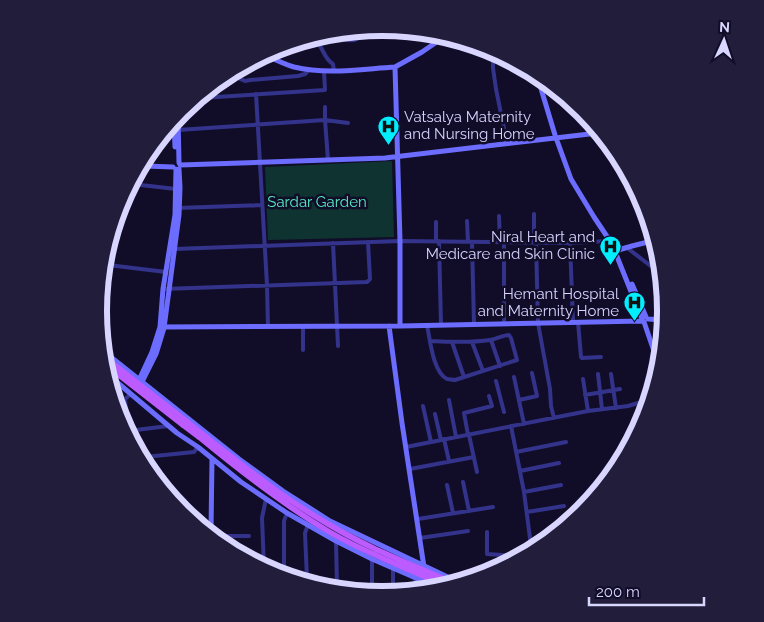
<svg xmlns="http://www.w3.org/2000/svg" width="764" height="622" font-family="Raleway,sans-serif">
	<rect width="100%" height="100%" fill="#110d29"/>
	<path fill="#0f3331" d="M392 161 394 237 268 240 265 167Z"/>
	<g fill="none" stroke-linecap="round" stroke-linejoin="round">
		<path stroke="#34338c" stroke-width="4" d="M316 41C323 47 324 59 333 64L334 71
			M317 41C323 40 328 39 333 38 342 38 349 43 357 39L358 32
			M493 51V68L496 89 507 143
			M233 76 245 81 250 80 298 76 305 74 309 70
			M256 94 267 285 268 327
			M201 98 325 90 324 71
			M325 107V120L328 160
			M178 130 325 120 348 123
			M132 184 176 189
			M177 208 262 205
			M499 216 500 242
			M467 221 468 242
			M436 222V241
			M439 241 441 325
			M472 242 474 325
			M504 242V324
			M534 242V214
			M536 242 538 323 550 389 551 406 554 418
			M333 243 338 346
			M570 243 573 322
			M626 247 652 267 658 274
			M174 249 400 241 570 243 609 241
			M108 265 166 272
			M163 289 367 282 370 279 368 242
			M101 322 102 294
			M578 322 581 357 582 358 601 357
			M427 325C430 339 433 373 447 379 449 379 453 380 455 380L517 360 511 338 509 335C503 335 497 339 490 340 471 343 450 342 431 341
			M491 340 500 366
			M452 342 464 377
			M472 342 483 371
			M303 350V327
			M598 374 602 409
			M611 374 616 408
			M514 377 524 424
			M583 379 588 411
			M496 381 504 412
			M585 395 620 389
			M125 399 128 432
			M116 400 125 399 131 394
			M449 400 456 437
			M519 400 537 396 532 373
			M423 406 431 442
			M435 414 441 440
			M511 426 524 492 531 546
			M128 431 168 426
			M468 435 464 413 492 406 489 396
			M469 435 477 472
			M444 439 449 461
			M625 441 631 439
			M406 447 588 411 628 406 648 400
			M516 452 566 442
			M145 457 194 452 198 447
			M410 469 474 457
			M520 471 559 463
			M463 482 469 511
			M447 485 453 513
			M524 492 561 485
			M178 494V506
			M527 512 564 506
			M418 519 493 507
			M487 532V554L516 556
			M219 536H249
			M420 538 468 531
			M336 541 337 586
			M264 567 262 518 266 499
			M284 575V521L287 513
			M415 577 416 588
			M307 579 305 533 308 525
			M372 592V559
			M393 592V568"/>
		<path stroke="#6c6dff" stroke-width="5" d="M265 55C274 59 284 64 294 67 327 75 362 69 395 67
			M539 82 555 135 571 179 594 217 612 244 642 319
			M178 116 179 163
			M174 122 175 147
			M180 165 385 158 598 133
			M145 166 173 167
			M615 251 632 246 652 241
			M632 284 646 317
			M648 319 664 320
			M644 322 656 357
			M389 326 402 423 424 567
			M400 326V241L395 67 422 52 441 39
			M160 327 400 326 642 321
			M107 354 239 459 283 491 330 521 454 580
			M112 378 177 433 198 447 241 482 287 513 336 541 372 559 432 585
			M139 380 152 352 160 327 163 289 175 215 176 169
			M142 382 156 354 164 328 179 215 180 188 179 169
			M211 531 212 459"/>
		<path stroke="#bc5cff" stroke-width="5.5" d="M108 360 186 421
			M110 368 183 425
			M201 433C242 465 283 498 328 524 366 547 408 563 448 581
			M199 437C240 471 282 504 328 531 363 552 402 566 439 583"/>
		<path stroke="#bc5cff" stroke-width="5.5" d="M186 421 201 433
			M183 425 199 437"/>
	</g>
	<defs>
		<symbol id="hospital-pin" viewBox="-11 -11 22 30"><path d="M0 17L-7.5 6A9.5 9.5 0 1 1 7.5 6Z" fill="#01eeff" stroke="#110d29"/><path d="M-5-5h3v3.5h4V-5h3V5h-3V1.5h-4V5h-3Z" fill="#111"/></symbol>
	</defs>
	<g fill-rule="evenodd">
		<use href="#hospital-pin" x="376" y="114" width="25" height="34"/>
		<use href="#hospital-pin" x="598" y="234" width="25" height="34"/>
		<use href="#hospital-pin" x="622" y="290" width="25" height="34"/>
	</g>
	<g text-anchor="middle" stroke-width="5" stroke-linejoin="round" paint-order="stroke">
		<g font-size="15" fill="#d8d5ff" stroke="#110d29" text-anchor="end">
			<text x="404" y="122" text-anchor="start">Vatsalya Maternity<tspan x="404" dy="17">and Nursing Home</tspan></text>
			<text x="595" y="242">Niral Heart and<tspan x="595" dy="17">Medicare and Skin Clinic</tspan></text>
			<text x="619" y="299">Hemant Hospital<tspan x="619" dy="17">and Maternity Home</tspan></text>
		</g>
		<g font-size="15" fill="#53ecc1" stroke="#110d29">
			<text x="317" y="207">Sardar Garden</text>
		</g>
	</g>
	<path d="M0 0H764V622H0ZM107 311a275 275 0 1 1 550 0a275 275 0 1 1-550 0Z" fill="#211d3a" fill-rule="evenodd"/>
	<path fill="none" stroke="#d8d5ff" stroke-width="6" d="M107 311a275 275 0 1 1 550 0a275 275 0 1 1-550 0Z"/>
	<g transform="translate(724 40) rotate(3)" stroke="#110d29" stroke-width="4" paint-order="stroke">
	<path d="M0-4L9 19L0 12L-9 19Z" fill="#d8d5ff"/>
	<text y="-8" font-size="14" font-weight="bold" text-anchor="middle" fill="#d8d5ff">N</text>
	</g>
	<path d="M589 597v8h115v-8" fill="none" stroke="#d8d5ff" stroke-width="2.5"/>
	<text x="596" y="597" font-size="15" fill="#d8d5ff" stroke="#110d29" stroke-width="4" paint-order="stroke">200 m</text>
</svg>
